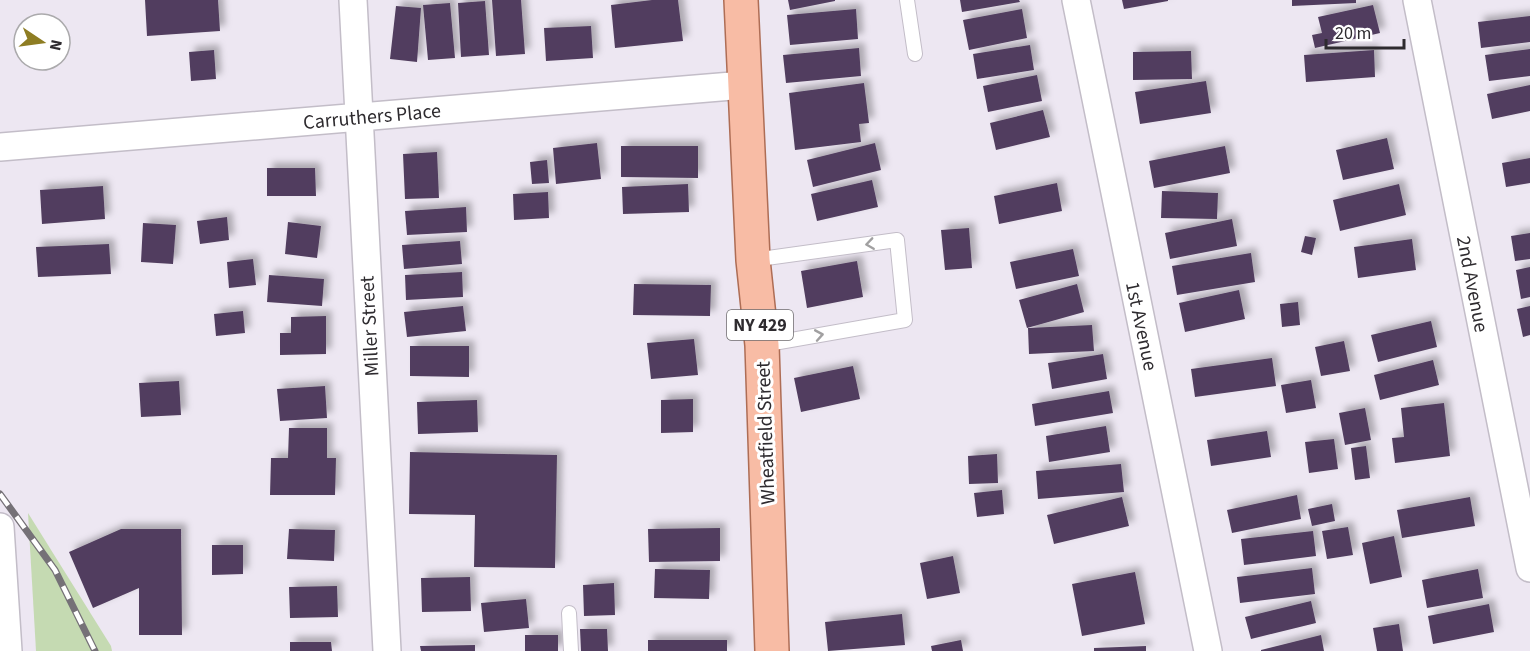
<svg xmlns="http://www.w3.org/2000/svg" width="1530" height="651" font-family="'Source Sans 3',sans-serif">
	<defs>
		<filter id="shadow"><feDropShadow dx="5.5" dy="-5.5" stdDeviation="3" flood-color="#0004"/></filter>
	</defs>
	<rect width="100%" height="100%" fill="#ede7f2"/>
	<path fill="#c5dab2" d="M28 513 111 646 112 651H36Z"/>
	<path fill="#513e5e" filter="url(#shadow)" d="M145 0H218L220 31 147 36Z
		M492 0H521L525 54 496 56Z
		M652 0H678L683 41 615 48 611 5Z
		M788 0H835V1L790 10Z
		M960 0H1019L1020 2 962 12Z
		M1122 0H1168V1L1124 9Z
		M1292 0H1356V3L1292 6Z
		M485 1 489 55 461 57 458 3Z
		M450 3 455 58 428 60 423 5Z
		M1373 5 1380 33 1315 48 1312 35 1322 33 1318 17Z
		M396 6 421 8 417 62 390 59Z
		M856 9 858 39 790 45 787 15Z
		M1022 9 1027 38 969 50 963 20Z
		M1530 16V42L1481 48 1478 22Z
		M591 26 593 58 546 61 544 28Z
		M1030 45 1034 70 977 79 973 54Z
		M859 48 861 76 786 83 783 55Z
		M1530 49V76L1489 81 1485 55Z
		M214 50 216 79 191 81 189 52Z
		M1374 50 1375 77 1306 82 1304 55Z
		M1191 51 1192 79 1133 80V52Z
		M1037 75 1042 101 988 112 983 86Z
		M1206 81 1211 113 1140 124 1135 92Z
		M864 83 869 123 859 124 861 142 795 150 789 93Z
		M1530 85V111L1492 119 1487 94Z
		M1043 110 1050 137 996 150 990 123Z
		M1387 138 1394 169 1343 180 1336 150Z
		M597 143 601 179 556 184 553 148Z
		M875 143 881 170 813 187 807 160Z
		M621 146H698V178L621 177Z
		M1225 146 1230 173 1154 188 1149 161Z
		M437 152 439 198 405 199 403 154Z
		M1530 158V183L1506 187 1502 163Z
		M547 160 549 183 532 184 530 162Z
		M267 168H315L316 196H267Z
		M872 180 878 207 817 221 811 194Z
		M1057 183 1062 211 999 224 994 196Z
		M688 184 689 212 623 214 622 187Z
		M1399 184 1406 215 1340 231 1333 200Z
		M103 186 105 219 42 224 40 190Z
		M1162 191 1218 193 1217 219 1161 218Z
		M548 192 549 218 514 220 513 194Z
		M466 207 467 232 407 235 405 211Z
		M227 217 229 240 200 244 197 221Z
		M1232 219 1237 246 1170 259 1165 233Z
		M288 222 321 226 317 258 285 254Z
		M143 223 176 225 173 264 141 262Z
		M969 228 972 268 945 270 941 230Z
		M1530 233V259L1515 261 1511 236Z
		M1305 236 1316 238 1312 255 1301 252Z
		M1412 239 1416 270 1358 278 1354 247Z
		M460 241 462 264 404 269 402 245Z
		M109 244 111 274 38 277 36 247Z
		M1073 249 1079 276 1016 289 1010 262Z
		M1251 253 1255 282 1177 295 1172 266Z
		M253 259 256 285 229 288 227 262Z
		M857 261 863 297 807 308 801 271Z
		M1530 267V297L1521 299 1516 270Z
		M462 272 463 297 406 300 405 275Z
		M269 275 324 279 322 306 267 302Z
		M634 284 711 285 710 316 633 315Z
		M1077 284 1084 312 1027 328 1019 300Z
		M1239 290 1245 319 1185 332 1179 303Z
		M1298 302 1300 325 1282 327 1280 304Z
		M463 306 466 331 407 337 404 312Z
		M1530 306V335L1523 337 1517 309Z
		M243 311 245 333 216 336 214 314Z
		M326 316V354L280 355V333H291V317Z
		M1431 321 1437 347 1378 362 1371 335Z
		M1092 325 1094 351 1029 354 1028 328Z
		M694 339 698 375 651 379 647 343Z
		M1344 341 1350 371 1321 376 1315 347Z
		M410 346H469V377L410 376Z
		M1103 354 1107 379 1052 389 1048 363Z
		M1272 358 1276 386 1195 397 1191 369Z
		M1433 360 1439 385 1380 400 1374 375Z
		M853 366 860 399 801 412 794 378Z
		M1311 380 1316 408 1286 413 1281 385Z
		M179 381 181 415 141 417 139 383Z
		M325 386 327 418 280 421 277 389Z
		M1109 391 1113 413 1035 426 1032 404Z
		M693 399V432L661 433V400Z
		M477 400 478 432 418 434 417 402Z
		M1444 403 1450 456 1395 463 1392 438 1404 437 1401 408Z
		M1365 408 1371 440 1345 445 1339 413Z
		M1106 426 1110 452 1049 462 1046 436Z
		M289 428H327V458H336L335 495H270L271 458H288Z
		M1267 431 1271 457 1211 466 1207 440Z
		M1334 439 1338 469 1309 473 1305 442Z
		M1366 446 1370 478 1355 480 1351 448Z
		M410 452 557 455 555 568 474 567 475 515 409 514Z
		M997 454 998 483 969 484 968 456Z
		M1121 464 1124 492 1038 499 1036 471Z
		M1002 490 1004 514 977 517 974 493Z
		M1297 495 1301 519 1232 533 1227 510Z
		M1122 497 1129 526 1054 544 1047 515Z
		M1470 497 1475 526 1402 538 1397 510Z
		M1332 504 1335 521 1312 526 1308 509Z
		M1348 527 1353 555 1327 559 1322 531Z
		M720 528V561L649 562 648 529Z
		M121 529H181L182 635H139V588L93 608 69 552Z
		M289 529 335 530 334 561 287 559Z
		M1313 531 1316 556 1244 565 1241 539Z
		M1394 536 1402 577 1370 584 1362 543Z
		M212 545H243V574L212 575Z
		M953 556 960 593 927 599 920 563Z
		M1312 568 1315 594 1240 603 1237 577Z
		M655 569 710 570 709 599 654 598Z
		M1478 569 1483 598 1427 608 1422 580Z
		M1135 572 1145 624 1082 636 1072 584Z
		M470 577 471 611 422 612 421 578Z
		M614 583 615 615 584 616 583 585Z
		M337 586 338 617 290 618 289 587Z
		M526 599 529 628 484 632 481 603Z
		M1311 601 1316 623 1251 639 1245 617Z
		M1489 604 1494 632 1433 644 1428 616Z
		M902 614 905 645 828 651 825 622Z
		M1399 624 1403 651H1377L1373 628Z
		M580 629H607L608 651H581Z
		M525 635H558V651H525Z
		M1321 635 1324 651H1261V650Z
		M648 640H727V651H648Z
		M961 640 963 651H932L931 646Z
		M290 642H331L332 651H290Z
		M475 645V651H421L420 646Z
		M1146 646V651H1094V648Z"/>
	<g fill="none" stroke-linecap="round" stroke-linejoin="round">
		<defs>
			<path id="lane" d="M907 0 915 54
				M753 260 897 240 905 320 762 345
				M569 613 571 651"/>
			<path id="street" d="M353 0 387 651
				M1076 0 1208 651
				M1417 0 1530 568
				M0 147 744 85
				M0 527 8 651"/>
			<path id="primary" d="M741 0 753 260 762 345 772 651"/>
		</defs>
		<use href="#lane" stroke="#c3bdc8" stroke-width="16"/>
		<use href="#street" stroke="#c3bdc8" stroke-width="30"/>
		<use href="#primary" stroke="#ae6d55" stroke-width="36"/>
		<use href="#lane" stroke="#fff" stroke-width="14"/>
		<use href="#street" stroke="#fff" stroke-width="27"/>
		<use href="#primary" stroke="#f8bca5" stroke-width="33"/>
		<defs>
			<path id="rail" d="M0 494 55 570 95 651"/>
		</defs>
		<use href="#rail" stroke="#757177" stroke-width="7"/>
		<use href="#rail" stroke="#fff" stroke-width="4.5" stroke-dasharray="14" stroke-linecap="butt"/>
	</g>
	<defs><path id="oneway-chevron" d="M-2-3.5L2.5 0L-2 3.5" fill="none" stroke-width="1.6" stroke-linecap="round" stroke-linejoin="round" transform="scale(1.5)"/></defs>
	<g stroke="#a1a0a1">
		<use href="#oneway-chevron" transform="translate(870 244) rotate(172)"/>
		<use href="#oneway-chevron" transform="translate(819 335) rotate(-10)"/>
	</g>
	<g text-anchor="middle" stroke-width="6" stroke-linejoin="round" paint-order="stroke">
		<rect fill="#fff" stroke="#6d6b6d" stroke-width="1.5" x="727" y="310" width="66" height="30" rx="4.5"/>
		<g font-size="18" font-weight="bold" fill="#2e2b2f">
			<text x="760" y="331">NY 429</text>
		</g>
		<g font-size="20" fill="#2e2b2f" stroke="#fff">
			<text transform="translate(372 116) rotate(-5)" y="7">Carruthers Place</text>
			<text transform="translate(1473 284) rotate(79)" y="7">2nd Avenue</text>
			<text transform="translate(369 326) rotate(-93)" y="7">Miller Street</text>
			<text transform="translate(1142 326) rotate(78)" y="7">1st Avenue</text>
			<text transform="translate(765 433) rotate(-92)" y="7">Wheatfield Street</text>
		</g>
	</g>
	<g transform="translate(42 42) rotate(103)"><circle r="28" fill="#ffffff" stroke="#abaaac" stroke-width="1.5"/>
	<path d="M0-4.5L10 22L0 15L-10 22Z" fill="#8e7d23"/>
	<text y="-9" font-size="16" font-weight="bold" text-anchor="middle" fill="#2e2b2f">N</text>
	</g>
	<path d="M1326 39v9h78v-9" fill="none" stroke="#2e2b2f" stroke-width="3"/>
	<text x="1335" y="39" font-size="18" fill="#2e2b2f" stroke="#ffffff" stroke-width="4.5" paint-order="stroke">20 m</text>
</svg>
